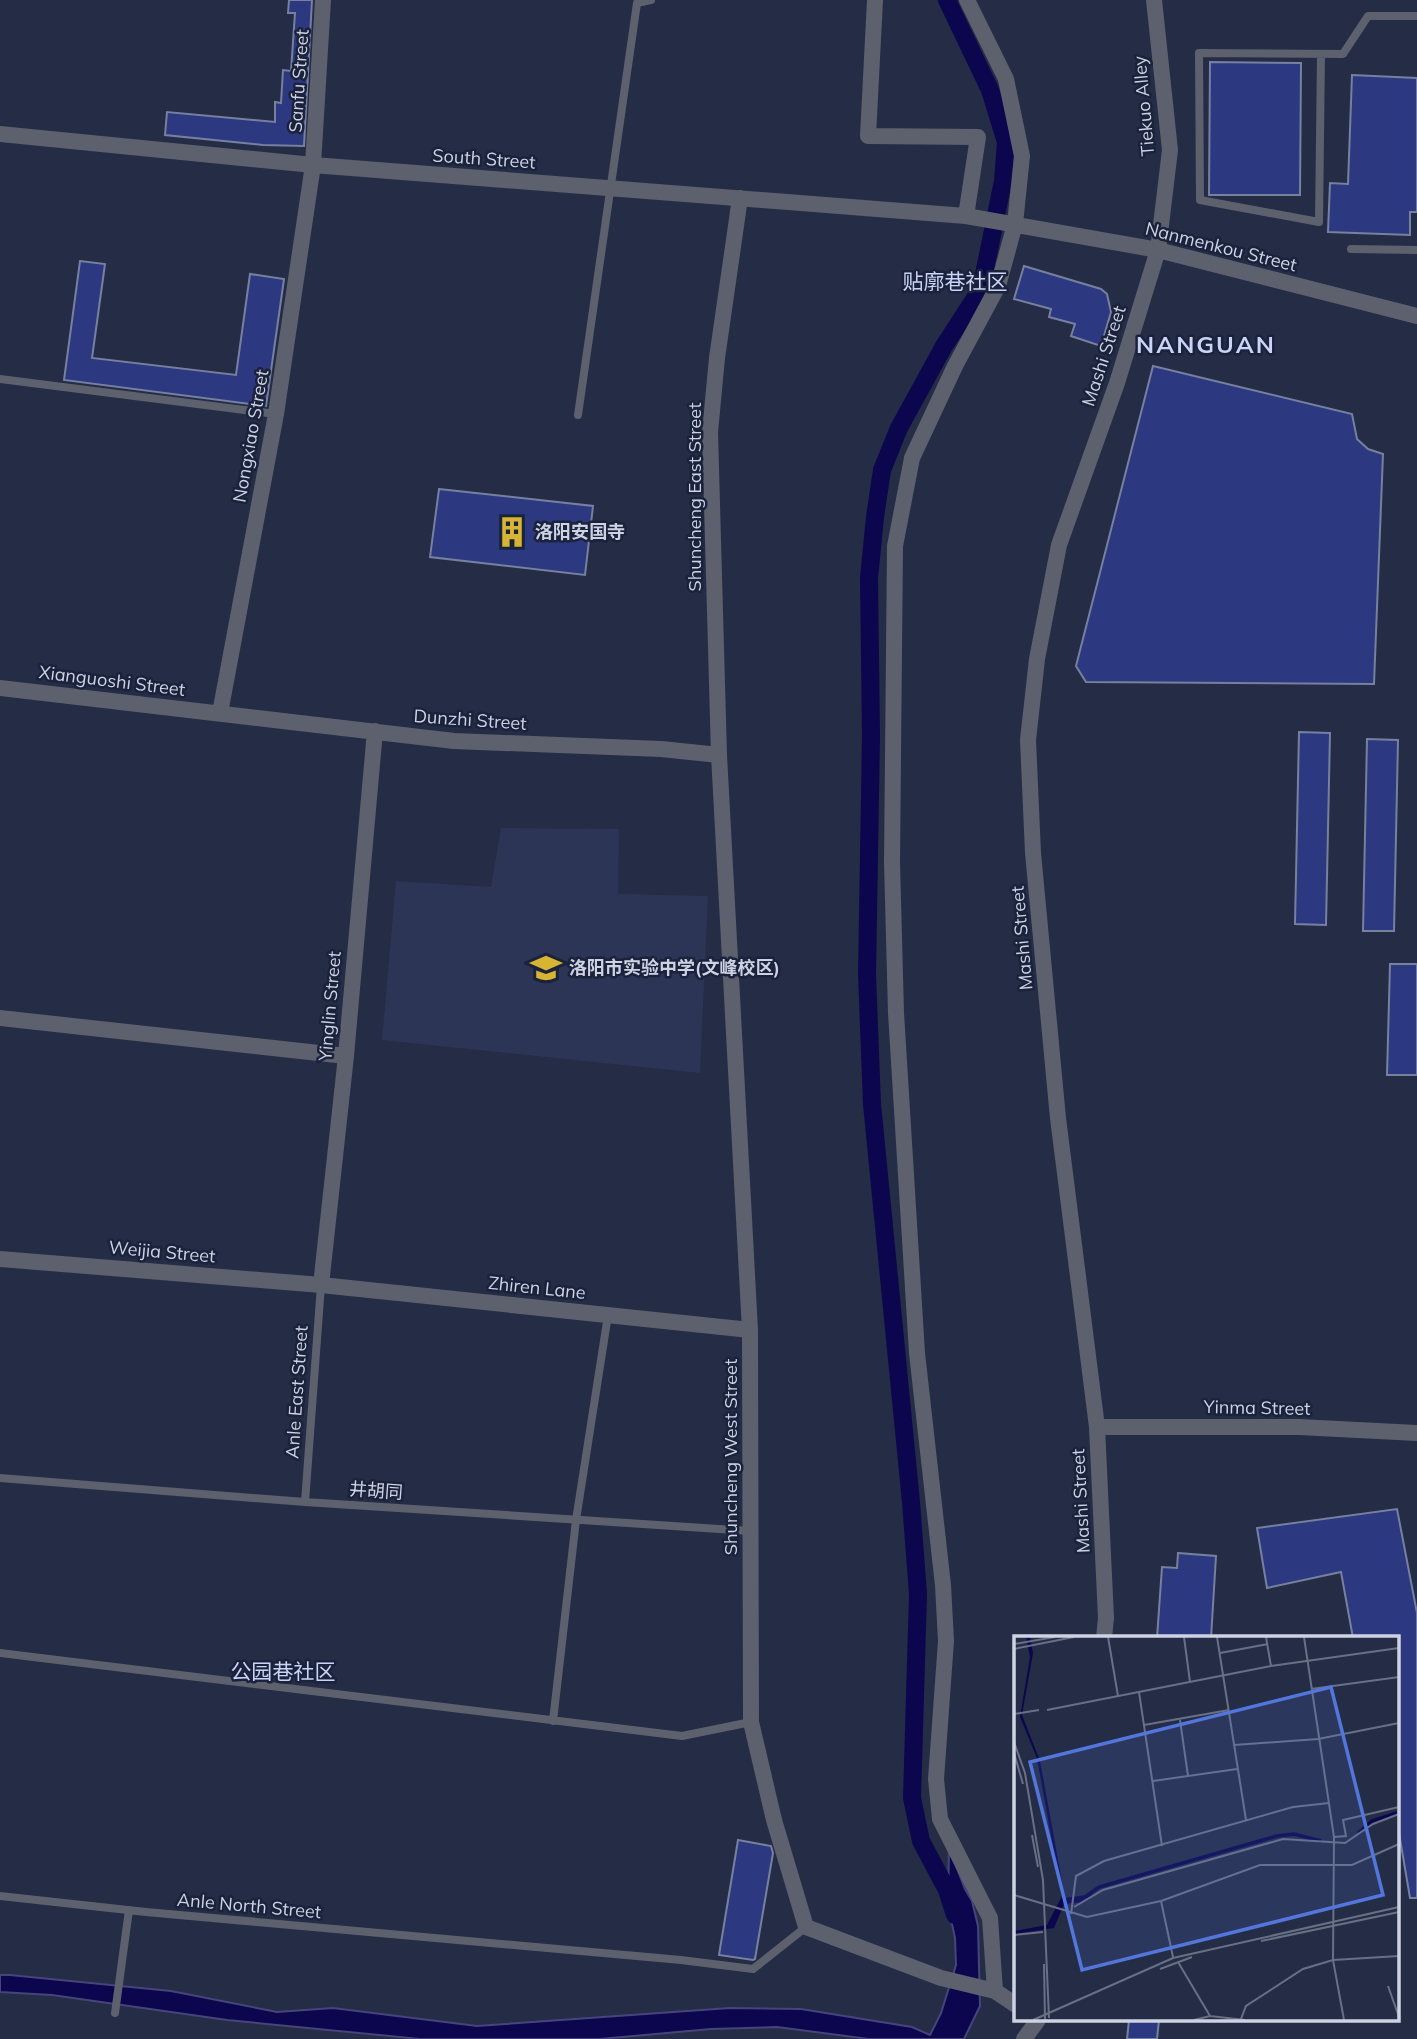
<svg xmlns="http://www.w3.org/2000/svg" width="1417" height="2039" font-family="Mulish,'Noto Sans SC',sans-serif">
	<rect width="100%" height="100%" fill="#252c46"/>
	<path fill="#2c3555" d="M501 828 619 829 618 894 708 896 700 1073 382 1040 396 881 491 887Z"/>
	<path fill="#0b064e" stroke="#46447b" stroke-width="2" d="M949 1848 965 1889 972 1901 978 1926 980 2006 964 2039H869L777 2027 711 2029 600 2039H420L227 2020 52 1995 0 1992V1975H10L171 1991 277 2012 333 2008 477 2026 730 2008 801 2009 912 2027 930 2035 941 2013 956 1965 955 1938 948 1905Z"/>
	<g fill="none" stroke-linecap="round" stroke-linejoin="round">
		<path stroke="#0b064e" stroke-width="18" d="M947 0 990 90 1006 142 1003 181 981 289 944 346 899 428 882 470 875 517 869 578 871 736 867 974 872 1104 911 1502 918 1594 912 1798 921 1841 947 1890 955 1915"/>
	</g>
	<path fill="#2c3880" stroke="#76809f" stroke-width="2" d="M289 0H312L304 146 263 145 165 135 167 112 275 122V102L281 103 283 70 291 71 295 13H288Z
		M1210 62 1301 63 1300 195H1209Z
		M1352 75 1417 78V212H1410V235L1328 232 1330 183 1348 184Z
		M80 261 105 264 92 358 236 375 250 274 284 279 266 406 64 380Z
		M1024 266 1101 289 1107 294 1111 312 1101 346 1071 336 1075 324 1049 317 1051 309 1014 299Z
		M1153 366 1352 414 1357 439 1368 449 1383 454 1374 684 1086 682 1076 666Z
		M439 489 593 506 585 575 430 557Z
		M1299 732 1330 733 1326 925 1295 924Z
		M1367 739 1398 740 1394 931H1363Z
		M1390 964H1417V1075H1387Z
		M1397 1509 1417 1613V1898H1410L1398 1827V1638H1353L1341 1572 1267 1588 1257 1528Z
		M1178 1553 1216 1556 1211 1638H1157L1162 1567 1177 1568Z
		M738 1840 771 1846 773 1853 755 1959 753 1960 719 1955Z
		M1129 2020H1159L1157 2039H1127Z"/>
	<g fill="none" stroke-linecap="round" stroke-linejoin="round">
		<path stroke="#5d616e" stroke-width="8" d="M1321 54 1319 222 1200 200 1199 53 1343 54 1368 16H1417
			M1351 249 1417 250
			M0 379 276 414
			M578 415 637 3 651 0
			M0 1478 305 1502 750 1531
			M305 1502 321 1285
			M0 1653 682 1736 751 1722
			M553 1721 576 1520 608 1315
			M0 1896 146 1912 681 1960 753 1969 806 1927
			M115 2013 129 1910"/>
		<path stroke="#5d616e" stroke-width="16" d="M875 0 868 136 978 137 966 216
			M967 0 1006 79 1022 156 1015 224 998 286 955 366 912 458 895 546 892 862 896 1013 917 1353 943 1585 946 1641 936 1779 940 1819 990 1918 995 1991
			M0 134 313 165 966 216 1158 250 1417 316
			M740 198 717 358 710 432 719 755 750 1330 751 1722 774 1820 806 1927 941 1978 995 1991 1016 2005
			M0 688 454 741 661 749 719 755
			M220 713 276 414 313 165 323 0
			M0 1018 346 1056
			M0 1259 321 1285 750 1330
			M321 1285 346 1056 375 731
			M1097 1427H1299L1417 1433
			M1104 1638 1106 1618 1097 1427 1058 1118 1033 853 1028 740 1037 659 1059 545 1117 383 1158 250 1170 150 1154 0
			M1024 2039 1038 2020"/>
	</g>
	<defs>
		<symbol id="building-bare" viewBox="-9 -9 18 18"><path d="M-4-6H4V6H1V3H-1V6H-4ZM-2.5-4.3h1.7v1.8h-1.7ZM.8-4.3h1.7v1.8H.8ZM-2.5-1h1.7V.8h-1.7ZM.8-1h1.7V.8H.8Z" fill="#d8b434" stroke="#1b223b" stroke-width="2.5" paint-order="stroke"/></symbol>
		<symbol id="school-bare" viewBox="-9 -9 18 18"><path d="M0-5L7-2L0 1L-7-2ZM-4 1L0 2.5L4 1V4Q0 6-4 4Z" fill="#d8b434" stroke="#1b223b" stroke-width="2.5" paint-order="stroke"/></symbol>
	</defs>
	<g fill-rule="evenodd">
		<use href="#building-bare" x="490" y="510" width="44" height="44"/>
		<use href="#school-bare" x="524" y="946" width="44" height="44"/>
	</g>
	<g text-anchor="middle" stroke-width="5" stroke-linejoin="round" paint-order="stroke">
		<g font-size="18" fill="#ced3e4" stroke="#1b223b">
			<text transform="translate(299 81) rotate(-86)" y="6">Sanfu Street</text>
			<text transform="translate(1144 106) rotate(-95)" y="6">Tiekuo Alley</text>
			<text transform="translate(484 159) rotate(4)" y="6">South Street</text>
			<text transform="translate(1221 247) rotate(14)" y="6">Nanmenkou Street</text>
			<text transform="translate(1104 356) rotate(-72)" y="6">Mashi Street</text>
			<text transform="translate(251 436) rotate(-80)" y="6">Nongxiao Street</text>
			<text transform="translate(695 497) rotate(-90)" y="6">Shuncheng East Street</text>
			<text transform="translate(112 681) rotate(7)" y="6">Xianguoshi Street</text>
			<text transform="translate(470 720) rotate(4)" y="6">Dunzhi Street</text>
			<text transform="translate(1022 938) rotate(-95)" y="6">Mashi Street</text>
			<text transform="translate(330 1006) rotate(-85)" y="6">Yinglin Street</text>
			<text transform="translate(162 1252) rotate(5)" y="6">Weijia Street</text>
			<text transform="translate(537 1288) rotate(6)" y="6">Zhiren Lane</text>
			<text transform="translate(297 1392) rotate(-86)" y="6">Anle East Street</text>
			<text transform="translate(1257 1408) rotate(1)" y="6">Yinma Street</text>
			<text transform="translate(731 1457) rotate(-90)" y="6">Shuncheng West Street</text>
			<text transform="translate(376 1491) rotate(4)" y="6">井胡同</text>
			<text transform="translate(1081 1501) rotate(-93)" y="6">Mashi Street</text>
			<text transform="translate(249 1906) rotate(5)" y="6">Anle North Street</text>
		</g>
		<g font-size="18" font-weight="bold" fill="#ced3e4" stroke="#1b223b" text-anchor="start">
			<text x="535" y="538">洛阳安国寺</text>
			<text x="569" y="974">洛阳市实验中学(文峰校区)</text>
		</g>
		<g font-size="21" fill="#c9d4f6" stroke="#1b223b">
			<text x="955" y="289">贴廓巷社区</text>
			<text x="283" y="1679">公园巷社区</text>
		</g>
		<g font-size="24" font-weight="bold" letter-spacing="2" fill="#c9d4f6" stroke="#1b223b">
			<text x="1206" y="353">NANGUAN</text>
		</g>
	</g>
	<g transform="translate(1014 1636)">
		<rect width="385" height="385" fill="#252c46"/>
		<path d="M12 1H16L19 17 8 79 26 125 51 262 79 258 69 266 50 268 40 292 0 298V295L33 289 48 260 23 122 6 81 16 21Z" fill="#0b064e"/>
		<path fill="none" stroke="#0b064e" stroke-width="3.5" d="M344 197 358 185 383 177M71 261 85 251 263 200 280 198 307 205"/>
		<path fill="none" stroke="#696f85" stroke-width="2" d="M94 1 104 60M170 1 176 46M203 1 232 184M252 1 257 30M290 1 320 201 319 324 330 384M0 8 41 1M0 13 60 1M206 17 254 8M297 53 385 41M125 56 148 210M33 74 257 30 385 12M0 78 25 74M166 84 174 140M130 89 215 74M0 106 11 137 29 244 35 382M220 109 304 103 385 87M0 117 9 148M139 145 223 133M18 199 24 231M320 201 332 200 329 184 385 171M0 259 73 281 147 265 246 229H338L385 208M147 265 159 321M60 271 89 254 269 203 331 207 359 188 385 178M57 278 62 240 90 225 279 171 315 167M0 299 29 296M247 305 385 276M164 326 196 380M30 328 31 384M146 333 178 321M374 350 385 381M227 383 232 370 289 333 319 324 385 320M19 384 159 322 385 271M180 384 196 380 231 384"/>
		<path fill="#5276dc" fill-opacity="0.15" stroke="#5276dc" stroke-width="3.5" d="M317 51 369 259 68 334 16 126Z"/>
		<rect width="385" height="385" fill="none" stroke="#ced3e4" stroke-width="3.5"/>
	</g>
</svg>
